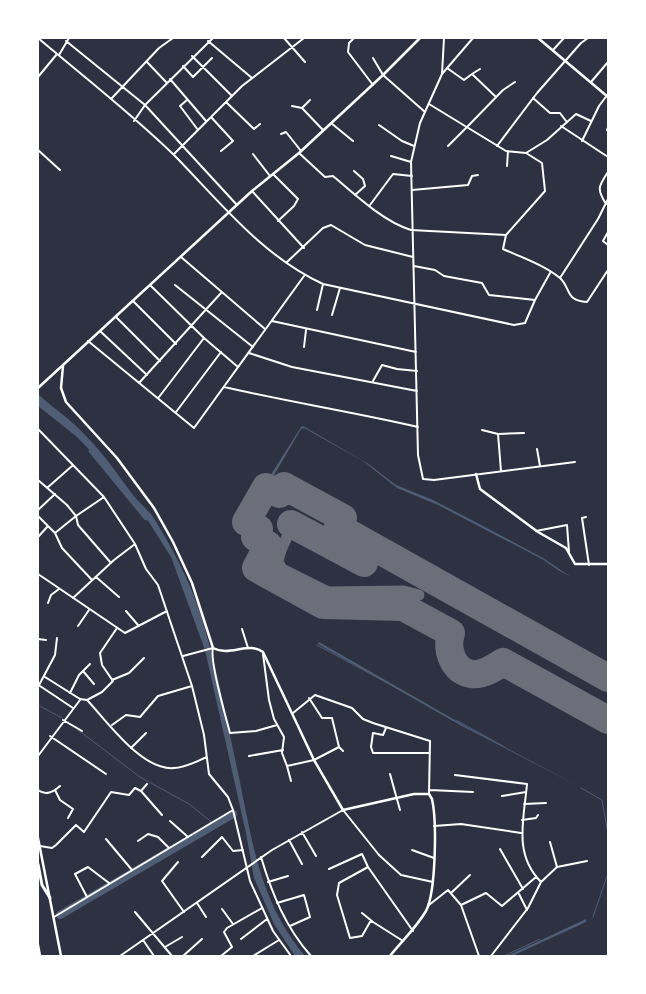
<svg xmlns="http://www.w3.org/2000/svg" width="646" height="994" font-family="'Sofia Sans Condensed',sans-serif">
	<rect width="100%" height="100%" fill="#2d3142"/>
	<path fill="#4f5d75" d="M38 394C53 408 72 420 86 436 104 454 118 475 133 495 140 504 150 511 155 520 173 549 191 584 201 616 218 670 228 727 240 782 253 847 261 903 305 956H295L274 924 254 878 246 833 205 650 171 557 138 505 107 468 77 437 38 406Z
		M303 426 367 463 396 485 433 500 485 527 543 558 571 577 558 570 542 559 438 505 397 488 363 461 304 428 301 429 273 477 270 476 301 427Z
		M319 642 467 727 582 788 460 725 318 644Z
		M586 919V922L512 956H507Z"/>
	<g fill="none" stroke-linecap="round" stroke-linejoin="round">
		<path stroke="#4f5d75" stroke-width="1" d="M317 645 428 705
			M38 705 62 718
			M456 720 503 746
			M78 730 140 777 189 804 213 823
			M581 788 602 800 608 834
			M215 824H217
			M593 917 608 873
			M504 956 540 939"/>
		<path stroke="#4f5d75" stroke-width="4.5" d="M91 451 146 518"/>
		<path stroke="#4f5d75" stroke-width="8" d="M60 915 233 814"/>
		<path stroke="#6c6f7a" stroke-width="11" d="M351 557C333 546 304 502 287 537 283 545 279 553 278 562L282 569 328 592 404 591 419 595"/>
		<path stroke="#6c6f7a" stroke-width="28" d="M291 524 364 563
			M608 678 338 527 343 518 284 486 279 494 266 487 246 522 259 529 255 537 268 545 256 568 323 605 403 607 451 633C446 649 452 670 471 674 482 676 494 668 503 662L608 720"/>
		<path stroke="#fff" stroke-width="2" d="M38 38C83 76 132 114 174 155 220 202 262 256 323 284L514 325 525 323 535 300 489 295 482 283 444 276 435 270 414 266
			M284 38 305 62
			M354 38 349 43 348 52 373 85
			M444 38 442 74 420 123 411 162 418 455 423 479 434 480 575 462
			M66 41 145 105 237 205
			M208 41 252 78
			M553 50 564 38
			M59 55 69 38
			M192 56 232 96
			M373 58 383 75 425 112
			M147 62 167 83
			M183 66 193 77 212 58
			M447 68 464 80 472 74 496 97
			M442 74 473 38
			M472 74 480 69
			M38 77 57 54
			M170 79 206 121
			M591 82 608 62
			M533 98 550 113H560L566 121
			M111 99 159 48 173 38
			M187 100 180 106 198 130
			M226 102 254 129 260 124
			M429 104 506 151 526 153 542 163 545 191 506 235 503 249C521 257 544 265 560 278 571 288 565 301 587 302L608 270
			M292 106 302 108 323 130
			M302 108 310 100
			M211 117 233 141 221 151
			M134 121 145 105 213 38
			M331 123 353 141
			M379 125 402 141 414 146
			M468 126 503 90 515 82
			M561 126 608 157
			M607 130 608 127
			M281 134 286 132 301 151
			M582 141 599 106 608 94
			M448 146 468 126
			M497 146 537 93 581 43 588 38
			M38 150 60 170
			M299 153 325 177 333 176C354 194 384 222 411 230L506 235
			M526 153 547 140 576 114 591 121
			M174 154 242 86 304 38
			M253 154 270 176
			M391 156 411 162
			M507 166 508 151
			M354 171 363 179 365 186 355 195
			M273 174 298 199 294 206 278 221
			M412 190 468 185 472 176 478 175
			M252 191 304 248
			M606 204C596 188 599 186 608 172
			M370 205 393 174 412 176
			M608 232 603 241 608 245
			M181 257 265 329
			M287 262 323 228 331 225 365 245 413 257
			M560 278 598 219 608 199
			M150 285 204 338 238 367
			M175 285 253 347
			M535 300 550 273
			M133 301 176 344
			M317 310 323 284
			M332 315 340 288
			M116 317 160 361
			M272 321 416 352
			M100 331 147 375
			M88 341 194 428 304 276
			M304 347 306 330
			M249 353 292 367 417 391
			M373 381 382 365 397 369 417 371
			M139 383 221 293
			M224 387C289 402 353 412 418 427
			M159 397 204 338
			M176 412 221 352
			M38 429 104 497 135 544 146 569 158 585 192 686 204 735 209 774 228 797 233 810 250 881 273 931 291 956
			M482 430 498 434 501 471
			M498 434 524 433
			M537 449 540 466
			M38 480 67 505 76 516 78 525 111 563
			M47 488 72 466
			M38 510 55 494
			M38 516 55 533
			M586 517 582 518 589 565
			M536 531 567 525 569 552
			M38 537 48 526
			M38 574 125 633 167 611
			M96 577 119 597
			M92 580 62 548 55 533 76 516 104 497
			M73 598 114 560 135 544
			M48 603 51 595 59 589
			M126 611 138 625
			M78 626 89 610
			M242 629 248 648
			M38 639 46 640
			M213 648C209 661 226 717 230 733L256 731 277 725
			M263 654 269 700 274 719 284 737 282 753 287 766 314 760 339 747 332 718H322L309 698
			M183 656 213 648
			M83 671 94 684
			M45 677 80 699 87 700C107 721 142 771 174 768 185 768 197 761 207 757
			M112 680 129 673 144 658
			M40 686 73 708
			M38 687 55 655 57 638
			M70 693 79 675 90 664
			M87 700 102 692 113 681 102 665 100 653 117 628
			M293 713 315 695 352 708 363 719 373 723 430 741 429 794
			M63 720 82 731
			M112 725 126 715 140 717 158 696 192 686
			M386 728 383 735 373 733 371 747 373 753H430
			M50 736 106 774
			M339 747 343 751
			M131 748 146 733
			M38 756 80 700
			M249 756 283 750
			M287 766 291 781
			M390 774 400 810
			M455 775 527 784C524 819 513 854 541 882
			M38 790C46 796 53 792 60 786
			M55 790 60 800 73 809 68 818
			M430 790 473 792
			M141 791 162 815
			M502 796 526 792
			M524 804 546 803
			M522 820 536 818 538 815
			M170 821 188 837
			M434 826 461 824 521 833
			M302 832 316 856
			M106 839 132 870
			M289 840 302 864
			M138 841 148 834 158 837 169 848
			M550 842 557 867
			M40 846 52 848 56 845 76 825 84 832 111 792 129 795 135 788 141 791 147 784
			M500 849 523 889
			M412 850 434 858
			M202 857 222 837 233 851 243 850
			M261 857C272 894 286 928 311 956
			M178 862 162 881 184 912
			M368 867 339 883 337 895 350 938 362 936 370 922H373L403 941
			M329 869 362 854 368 867 413 931
			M268 882 288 876
			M451 893 470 875
			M519 894 527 910
			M87 897 75 874 88 867 109 883
			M197 903 206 917
			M277 903 304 895 310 917 290 926
			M429 905 448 890 461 905 486 893 502 906 536 877
			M461 905 479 956
			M222 909 233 924
			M135 912 172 956
			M362 913 373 922
			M54 917 233 810
			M241 939 267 919
			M143 940 154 956
			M165 947 182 937
			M120 956 272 850 343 810 379 855 401 875 433 882
			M183 956 202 939
			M221 956 232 947 224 932 227 928 262 908
			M253 956 279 940
			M491 956 528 908 541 882 557 867 587 861"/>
		<path stroke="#fff" stroke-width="2.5" d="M63 366 61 388 66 402 117 458 154 508 173 542 192 583 213 648C230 657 248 641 263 652L314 760 343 810 414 794H429L432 799C437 821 436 892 426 911 416 928 402 941 390 956
			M476 474 480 489 538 532 566 548 575 564H608
			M38 838 61 956
			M38 945 40 956"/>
		<path stroke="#fff" stroke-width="2.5" d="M538 38 608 97
			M38 388 252 191 299 153 383 75 420 38"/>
		<path stroke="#fff" stroke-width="3" d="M38 864 42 885 50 898"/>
	</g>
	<rect width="646" height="994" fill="none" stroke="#ffffff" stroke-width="78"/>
</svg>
